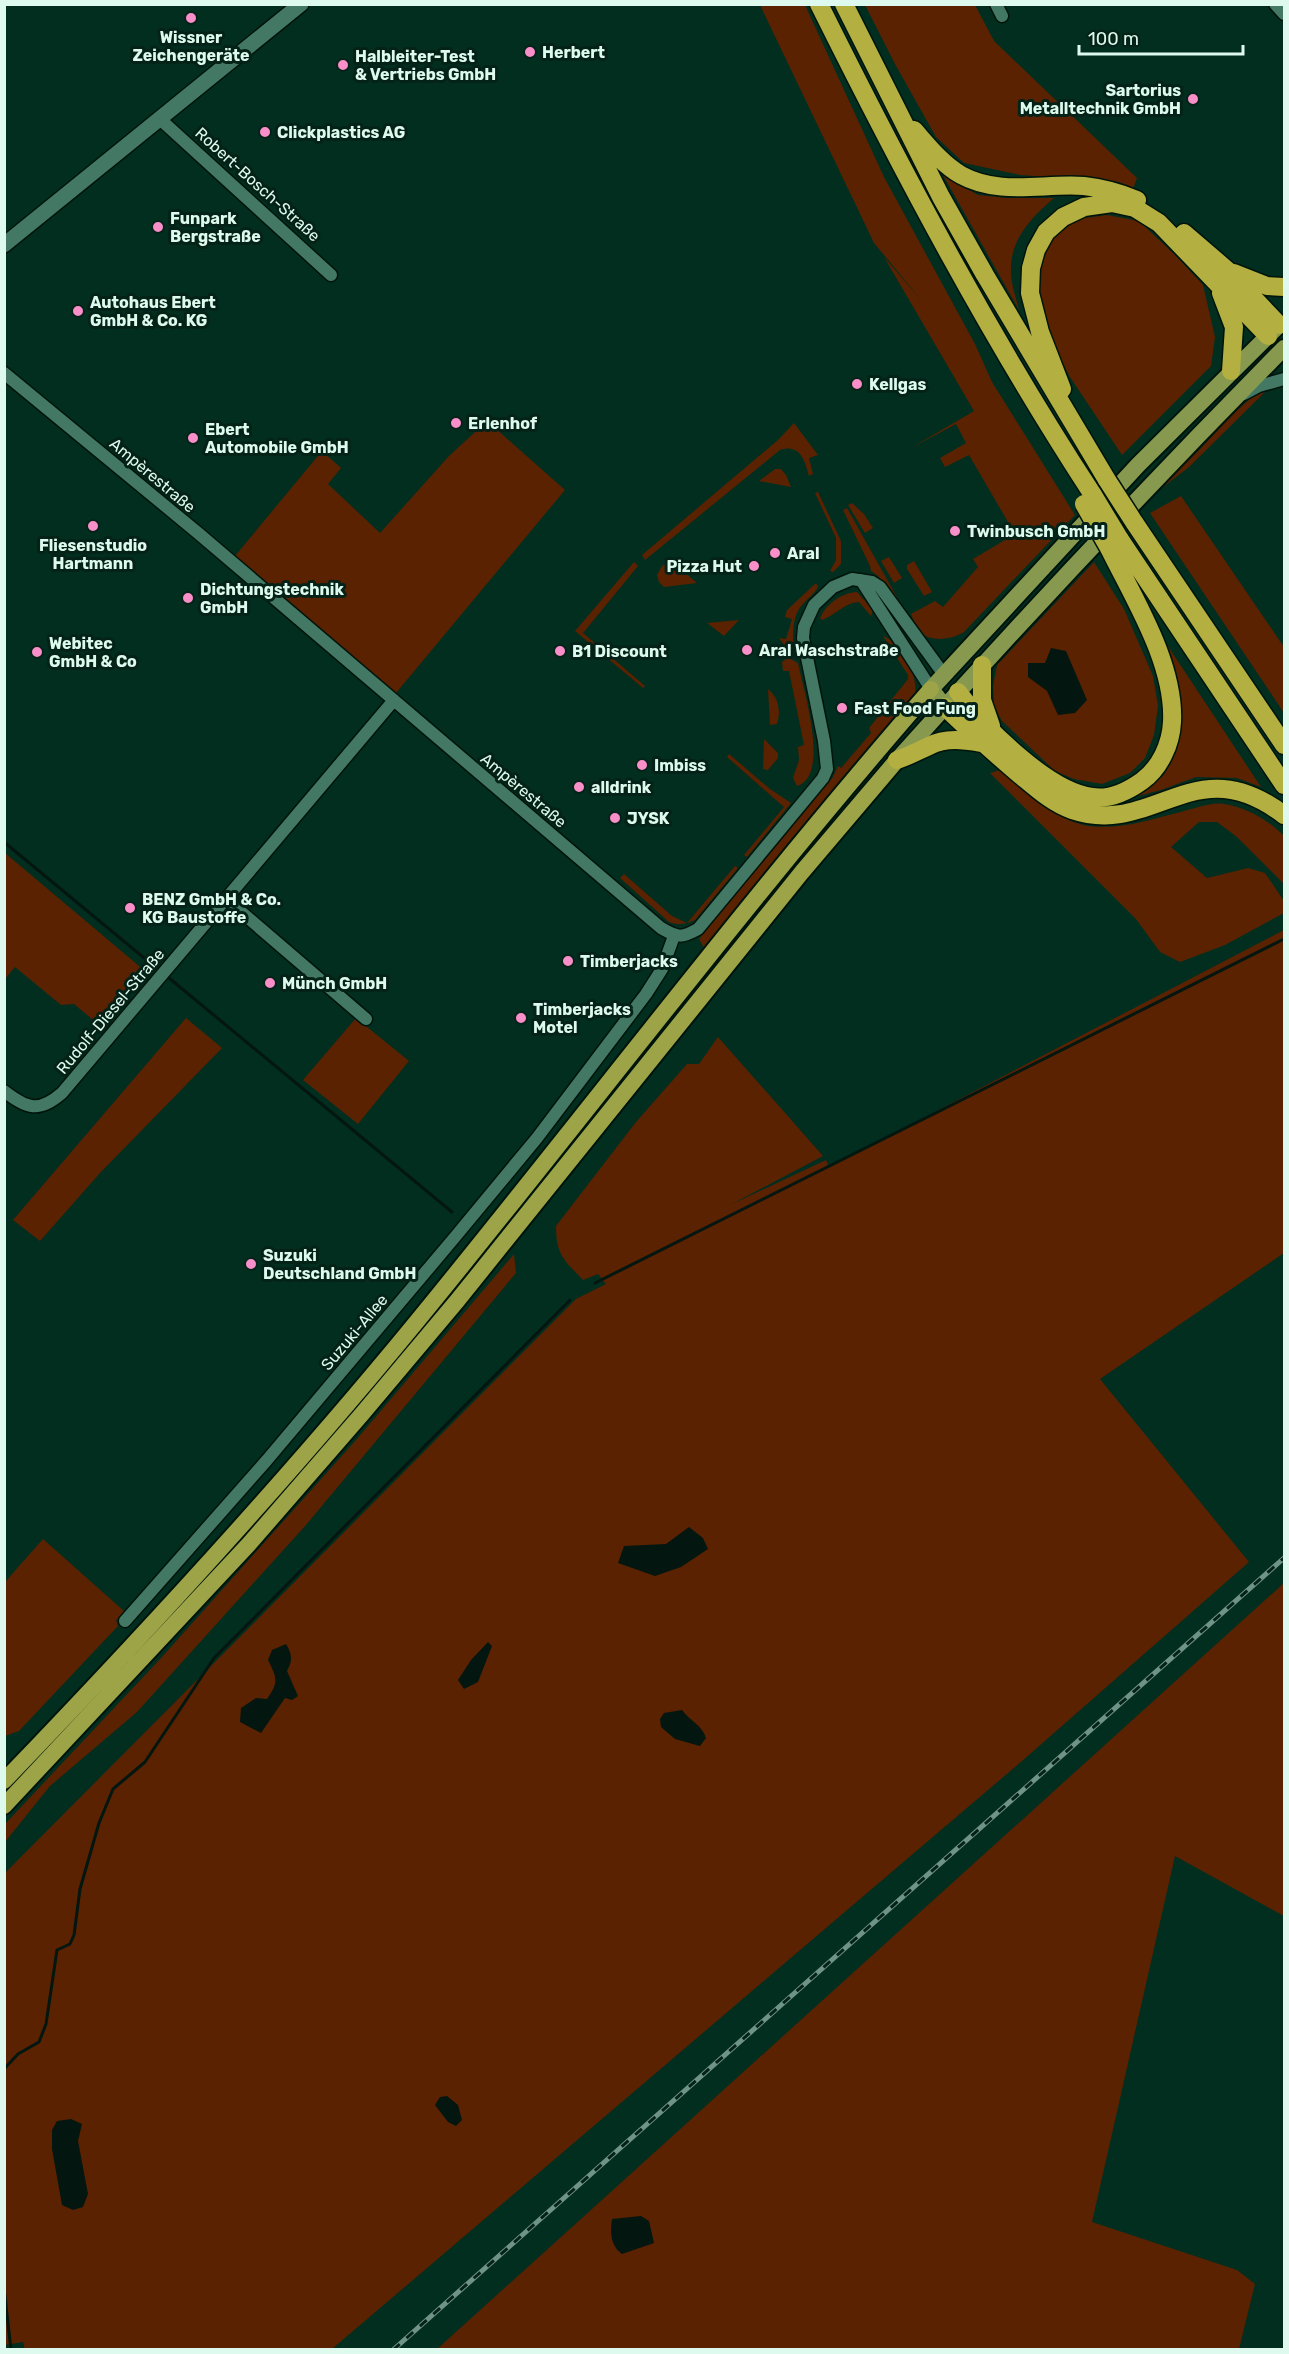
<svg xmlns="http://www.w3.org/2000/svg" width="1289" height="2354" font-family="Rubik,sans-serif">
	<rect width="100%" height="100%" fill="#022e20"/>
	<path fill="#5a2200" d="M760 5H805L884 177 975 344 992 382 1075 515 964 632C951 640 926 644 916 627 914 624 913 618 911 614L935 601 943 607 978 567 973 559 1015 534 969 455 945 467 940 458 966 443 956 424 911 448 974 411 884 257 923 302 874 243Z
		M865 5H975L994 41 1137 178 1133 189 1119 182 1020 175 964 163 936 137 895 64Z
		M943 175 978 195 1008 198H1054C1033 216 1011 238 1011 268 1010 282 1016 297 1019 310Z
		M1107 215 1139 221 1176 256 1203 285 1215 337 1211 366 1122 455 1070 377 1043 326 1035 292 1037 271 1051 240 1077 219Z
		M1269 388 1189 467 1158 491V487C1170 476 1182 467 1193 456 1211 439 1247 394 1269 388Z
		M487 421 565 490 396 693 235 556 322 451 341 468 328 484 380 533 449 456Z
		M794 423 818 455 809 458 813 474 809 476C805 461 800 443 780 450L645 560 642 555 778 440Z
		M775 469H781L786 475 791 487 759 481Z
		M818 492 841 541V564L833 572 830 571 836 560V538L815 493Z
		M1181 496 1284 647V713L1150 513Z
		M852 503 864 514 873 528 865 533 848 505Z
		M847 508 912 624 878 576 871 571 870 566 843 510Z
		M889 557 902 578 894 583 881 561Z
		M914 561 932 592 924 596 907 569V565Z
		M634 562 638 566 583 633 645 686 643 688 575 631Z
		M669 562 677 566 697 583 664 587 659 582 657 575 662 566Z
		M1094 562 1124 609 1153 676 1158 706 1154 735 1145 758 1130 773 1102 784 1074 779 1055 771 1002 721 994 706 993 686 997 665Z
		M816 583 818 587C814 594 807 599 802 605 793 615 793 630 793 643L784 645 779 638 786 639 792 619 785 617 787 610Z
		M857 592 873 610 871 616 859 602C844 603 836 615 822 620L820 618C826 604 841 593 857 592Z
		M739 620 724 636 707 623Z
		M1154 625 1261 787 1237 778 1196 777 1161 790 1119 801 1163 776 1171 763 1180 735 1179 706Z
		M883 636C900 641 923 681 913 699L716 936 704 948 699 939 833 777 838 766 841 768 871 733 869 728 908 679V675Z
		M786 659H791L798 663C803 689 831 776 797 786L793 778 799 760 798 747 804 745 789 671H783L782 662Z
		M768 689C779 698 781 711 777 724L770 725Z
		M764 739 778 753V758L768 770 763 769Z
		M729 754 770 789 791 803 747 857 744 855 784 807 727 757Z
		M1000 770C1023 788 1059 823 1089 826 1122 830 1152 819 1184 811 1196 808 1212 802 1224 804 1246 807 1270 821 1284 836V884L1237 837 1217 822H1199L1171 847 1207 878 1248 868 1265 873 1284 901V913L1225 945 1180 962 1160 952 1136 919 990 773Z
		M5 853 145 971 99 1025 74 1004 61 1005 15 967 5 979Z
		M735 866 738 868 695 920C685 924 679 926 669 922L620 878 624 874 672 916 687 923Z
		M1284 930V1253L1100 1379 1249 1562 1022 1761 332 2349 25 2350 23 2342 5 2345V1873L576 1299 606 1284 598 1274 583 1280C564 1260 556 1255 556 1226L636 1122 687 1064H699L718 1037 823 1156 730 1205 826 1160 829 1167Z
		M186 1018 222 1048 100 1173 40 1241 13 1220Z
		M356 1018 409 1061 358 1124 303 1080Z
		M514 1254 516 1273 306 1525 137 1712 50 1786 5 1842V1824L161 1658 356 1440Z
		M43 1539 125 1612 116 1620 118 1626 19 1731 5 1736V1582Z
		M1284 1583V1916L1175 1856 1092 2222 1237 2270 1255 2284 1239 2349 436 2350Z"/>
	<path fill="#041610" d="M1051 648 1066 651 1087 700 1075 713 1058 715 1047 691 1028 677V663H1045Z
		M689 1527 703 1538 708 1549 681 1567 655 1576 618 1563 624 1546 666 1544Z
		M488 1642 492 1646 478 1682 464 1689 458 1680 471 1660Z
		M286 1644C292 1654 293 1660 287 1671L298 1696 292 1700 285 1698 261 1733 240 1722 241 1708 256 1698 267 1699C279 1682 277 1678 268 1660L272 1650Z
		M682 1710C690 1721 702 1725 706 1738L700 1746 675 1739 661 1727 660 1719 664 1713Z
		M447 2096 458 2105 462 2120 456 2126 448 2122 435 2105 440 2097Z
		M71 2119 82 2124 78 2141 88 2194 83 2207 73 2210 62 2205 52 2149V2130L57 2121Z
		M641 2216 649 2221 654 2243 622 2254C610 2245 610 2232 612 2219Z"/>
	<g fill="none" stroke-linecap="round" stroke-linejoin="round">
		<path stroke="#041610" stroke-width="3" d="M4 842 155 967
			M169 978 452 1212
			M595 1283 1284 939
			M4 2069 18 2054 39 2042 46 2024 57 1950 70 1944 74 1935 80 1889 99 1823 113 1789 145 1762 214 1658 570 1300
			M4 2288 11 2350"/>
		<defs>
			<path id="minor" d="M996 4 1002 16
				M1275 4 1284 14
				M161 120 331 275
				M4 373 198 533 661 928C678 938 682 938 698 929L823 778 827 769 824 741 803 638 804 627 814 605 833 587 852 579 872 582 880 587 945 676
				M1244 394 1259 386 1284 379
				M861 580 931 689
				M226 899 366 1019
				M4 1091C27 1109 39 1113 62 1093L394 700
				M125 1621 267 1460 455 1237 537 1138 646 994 662 969 674 936"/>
			<path id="tertiary" d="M4 245 301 4"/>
			<path id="primary" d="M945 707 931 689 1138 465 1277 327
				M897 760C1023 619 1152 482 1284 348"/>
			<path id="trunk" d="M4 1781C154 1625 300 1466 436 1298 601 1095 759 886 931 689
				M4 1806 249 1544 362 1414 457 1301 802 872 897 760"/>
			<path id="motorway" d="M819 4C903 173 990 337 1093 495
				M844 4 941 197 985 275 1107 480
				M914 130C928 146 942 164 961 175 999 196 1043 183 1084 186 1103 188 1120 193 1137 200
				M1184 233 1227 270 1279 325
				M1234 273 1267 286 1284 287
				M1221 293 1234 327 1231 371
				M1062 389 1040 332 1030 293 1031 268 1036 250 1046 232 1063 217 1084 207 1112 203 1135 208 1159 223 1268 336
				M1134 522 1284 745
				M1119 538 1284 785
				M982 665V700L991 726
				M958 692C984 727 1047 791 1092 797 1110 800 1128 791 1142 781 1160 768 1171 744 1172 722 1175 664 1134 599 1109 548
				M945 707C969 730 994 753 1019 774 1036 788 1052 803 1072 810 1154 838 1194 746 1284 815
				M897 760C909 756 918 751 929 746 946 737 964 740 982 743"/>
		</defs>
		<use href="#minor" stroke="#00140b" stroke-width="15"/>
		<use href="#tertiary" stroke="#00140b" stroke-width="18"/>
		<use href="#primary" stroke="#00140b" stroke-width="20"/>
		<use href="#trunk" stroke="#00140b" stroke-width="20"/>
		<use href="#motorway" stroke="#00140b" stroke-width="21"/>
		<use href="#minor" stroke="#437864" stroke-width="12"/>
		<use href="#tertiary" stroke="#437864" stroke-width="15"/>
		<use href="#primary" stroke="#86994e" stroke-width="16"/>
		<use href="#trunk" stroke="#9ca447" stroke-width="16"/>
		<use href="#motorway" stroke="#b3af40" stroke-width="18"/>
		<defs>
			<path id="rail" d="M393 2350 1284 1558"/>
		</defs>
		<use href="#rail" stroke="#6f9386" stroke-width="5"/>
		<use href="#rail" stroke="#052218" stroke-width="3" stroke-dasharray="9" stroke-linecap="butt"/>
		<defs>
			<path id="motorway-bridge" d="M1107 480 1134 522
				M1093 495 1119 538
				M1084 504 1109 548"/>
		</defs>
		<use href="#motorway-bridge" stroke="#00140b" stroke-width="21" stroke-linecap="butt"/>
		<use href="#motorway-bridge" stroke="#b3af40" stroke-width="18"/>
	</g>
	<g fill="#f98fc8" stroke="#052218" stroke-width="2">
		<circle cx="191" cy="18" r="6"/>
		<circle cx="530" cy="52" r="6"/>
		<circle cx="343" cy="65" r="6"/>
		<circle cx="1193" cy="99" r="6"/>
		<circle cx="265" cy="132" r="6"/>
		<circle cx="158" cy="227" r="6"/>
		<circle cx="78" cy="311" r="6"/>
		<circle cx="857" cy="384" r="6"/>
		<circle cx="456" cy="423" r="6"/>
		<circle cx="193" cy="438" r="6"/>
		<circle cx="93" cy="526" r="6"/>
		<circle cx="955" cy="531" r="6"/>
		<circle cx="775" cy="553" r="6"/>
		<circle cx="754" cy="566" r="6"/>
		<circle cx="188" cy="598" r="6"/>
		<circle cx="747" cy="650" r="6"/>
		<circle cx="560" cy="651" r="6"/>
		<circle cx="37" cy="652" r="6"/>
		<circle cx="842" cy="708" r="6"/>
		<circle cx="642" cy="765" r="6"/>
		<circle cx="579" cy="787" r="6"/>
		<circle cx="615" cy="818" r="6"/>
		<circle cx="130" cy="908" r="6"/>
		<circle cx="568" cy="961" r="6"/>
		<circle cx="270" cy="983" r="6"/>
		<circle cx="521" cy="1018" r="6"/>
		<circle cx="251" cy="1264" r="6"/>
	</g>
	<g text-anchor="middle" stroke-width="6" stroke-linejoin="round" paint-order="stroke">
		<g font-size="16" font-weight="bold" fill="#defaee" stroke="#052218" text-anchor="start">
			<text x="191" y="43" text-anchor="middle">Wissner<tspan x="191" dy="18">Zeichengeräte</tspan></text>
			<text x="542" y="58">Herbert</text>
			<text x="355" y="62">Halbleiter-Test<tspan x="355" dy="18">&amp; Vertriebs GmbH</tspan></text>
			<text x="1181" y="96" text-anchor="end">Sartorius<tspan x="1181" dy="18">Metalltechnik GmbH</tspan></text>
			<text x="277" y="138">Clickplastics AG</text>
			<text x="170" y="224">Funpark<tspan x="170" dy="18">Bergstraße</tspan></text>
			<text x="90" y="308">Autohaus Ebert<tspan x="90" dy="18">GmbH &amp; Co. KG</tspan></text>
			<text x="869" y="390">Kellgas</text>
			<text x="468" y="429">Erlenhof</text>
			<text x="205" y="435">Ebert<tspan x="205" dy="18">Automobile GmbH</tspan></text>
			<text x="967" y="537">Twinbusch GmbH</text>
			<text x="93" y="551" text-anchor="middle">Fliesenstudio<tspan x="93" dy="18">Hartmann</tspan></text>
			<text x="787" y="559">Aral</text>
			<text x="742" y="572" text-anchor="end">Pizza Hut</text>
			<text x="200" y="595">Dichtungstechnik<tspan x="200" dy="18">GmbH</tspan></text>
			<text x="49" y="649">Webitec<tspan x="49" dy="18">GmbH &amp; Co</tspan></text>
			<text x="759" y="656">Aral Waschstraße</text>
			<text x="572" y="657">B1 Discount</text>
			<text x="854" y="714">Fast Food Fung</text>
			<text x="654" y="771">Imbiss</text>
			<text x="591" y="793">alldrink</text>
			<text x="627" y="824">JYSK</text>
			<text x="142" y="905">BENZ GmbH &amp; Co.<tspan x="142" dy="18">KG Baustoffe</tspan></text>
			<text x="580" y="967">Timberjacks</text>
			<text x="282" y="989">Münch GmbH</text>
			<text x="533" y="1015">Timberjacks<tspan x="533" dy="18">Motel</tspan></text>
			<text x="263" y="1261">Suzuki<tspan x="263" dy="18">Deutschland GmbH</tspan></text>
		</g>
		<g font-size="16" fill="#defaee" stroke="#052218">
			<text transform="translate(258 184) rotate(42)" y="6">Robert-Bosch-Straße</text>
			<text transform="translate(153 475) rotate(40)" y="6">Ampèrestraße</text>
			<text transform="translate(524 790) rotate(40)" y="6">Ampèrestraße</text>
			<text transform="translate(110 1011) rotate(-50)" y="6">Rudolf-Diesel-Straße</text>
			<text transform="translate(354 1332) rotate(-50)" y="6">Suzuki-Allee</text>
		</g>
	</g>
	<rect width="1289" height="2354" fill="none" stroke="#defaee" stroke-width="12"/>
	<path d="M1079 45v9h164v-9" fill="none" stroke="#defaee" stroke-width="3"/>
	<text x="1088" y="45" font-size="18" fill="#defaee" stroke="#052218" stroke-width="4.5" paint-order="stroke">100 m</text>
</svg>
